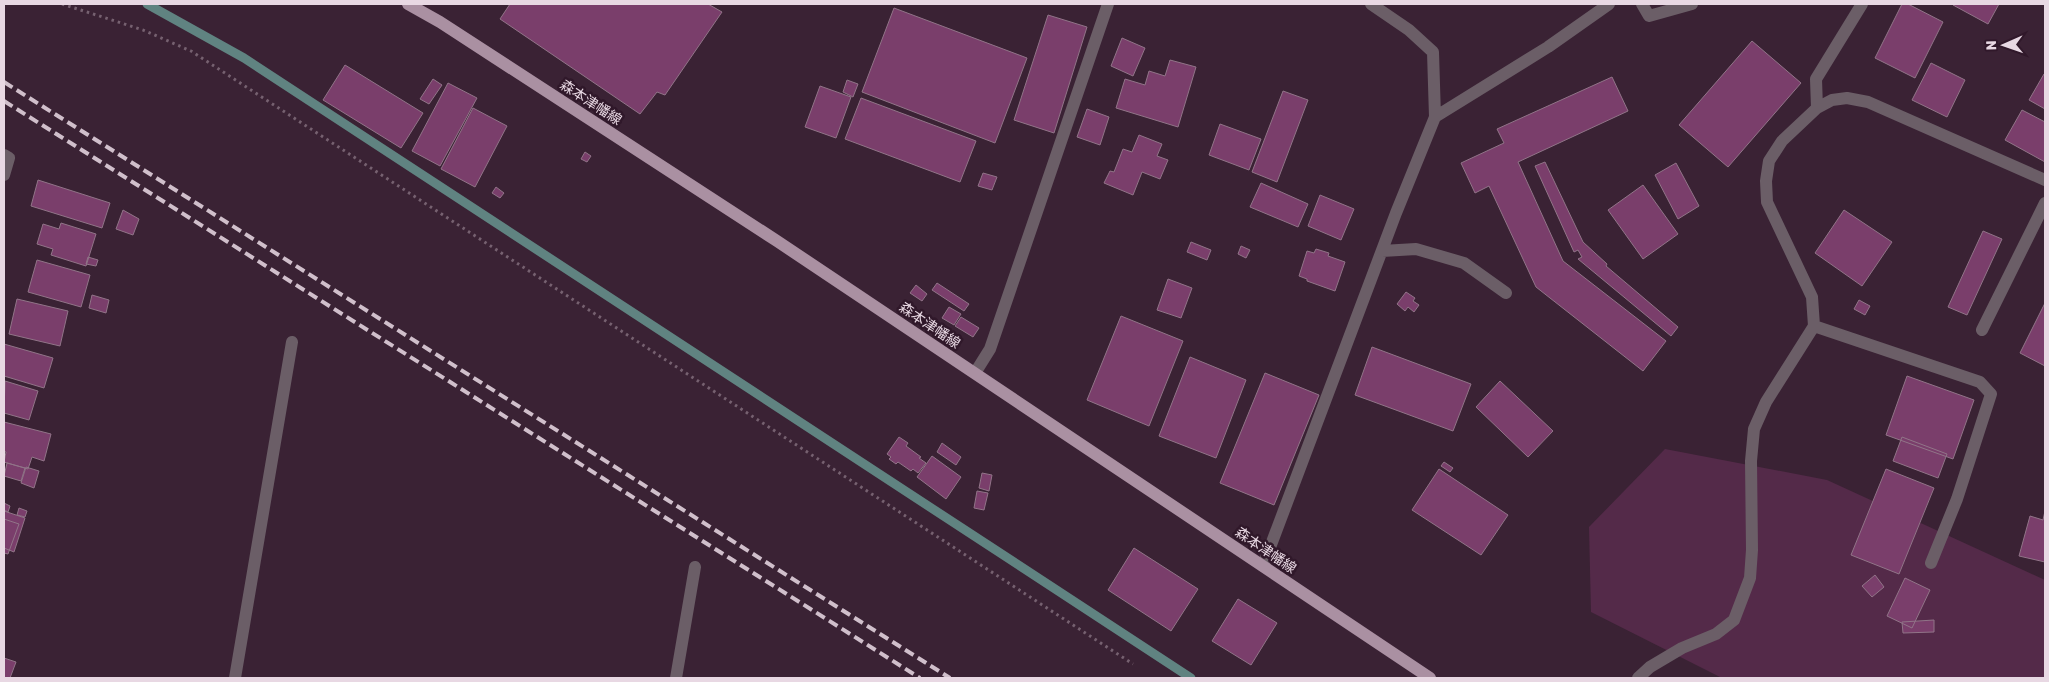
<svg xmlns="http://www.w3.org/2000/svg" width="2049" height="682" font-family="Rubik,'Noto Sans JP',sans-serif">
	<rect width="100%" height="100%" fill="#3a2234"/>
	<path fill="#542a49" d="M1665 449 1827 480 2045 580V678H1722L1591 612 1589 527Z"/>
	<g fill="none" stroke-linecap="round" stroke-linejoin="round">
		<path stroke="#608381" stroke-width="9" d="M147 4 244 58 1191 678"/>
	</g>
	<path fill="#7a3e6b" stroke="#917488" d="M510 4H708L722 12 665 95 657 92 640 114 500 19Z
		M1902 4H1908L1943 22 1915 78 1875 58Z
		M1953 4H1999L1988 24 1953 5Z
		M894 8 1027 58 995 143 862 92Z
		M1048 15 1087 27 1054 133 1014 120Z
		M1122 38 1145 48 1133 76 1111 66Z
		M1752 41 1801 83 1728 167 1679 125Z
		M1170 60 1196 67 1178 127 1116 108 1125 79 1145 85 1149 71 1165 76Z
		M1931 63 1965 80 1947 117 1912 100Z
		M345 65 423 113 401 148 323 100Z
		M2044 74 2045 75V109L2029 100Z
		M1612 77 1628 111 1518 162 1563 261 1666 341 1643 371 1536 287 1489 186 1475 193 1461 163 1504 143 1497 129Z
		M433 79 442 85 429 104 420 99Z
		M847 80 858 84 853 97 843 92Z
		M448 83 477 98 440 166 412 151Z
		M820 86 851 97 836 138 805 127Z
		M1283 91 1308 100 1277 182 1252 172Z
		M861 98 976 141 960 182 845 139Z
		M473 108 507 126 475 187 441 169Z
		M1087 109 1109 117 1100 145 1077 137Z
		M2022 110 2045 122V162L2005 140Z
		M1220 124 1261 139 1249 170 1209 155Z
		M1139 135 1162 144 1157 156 1168 160 1160 179 1142 172 1133 195 1104 183 1110 171 1114 172 1123 149 1132 152Z
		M585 152 591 156 587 162 581 159Z
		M1545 162 1583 242 1607 264 1606 266 1678 327 1671 336 1578 259 1582 257 1578 250 1574 252 1535 166Z
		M1676 163 1699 206 1678 219 1655 175Z
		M983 173 997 177 992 190 978 186Z
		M38 180 110 203 102 228 31 206Z
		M1261 183 1308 204 1298 227 1250 207Z
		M1643 185 1678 234 1643 259 1608 210Z
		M496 187 504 193 500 198 492 193Z
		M1320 195 1354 209 1341 240 1308 226Z
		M123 210 139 219 133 235 116 229Z
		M1844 210 1892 242 1862 286 1815 253Z
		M61 223 96 234 86 266 51 255 53 249 37 244 43 224 59 229Z
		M1983 231 2002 239 1967 315 1948 307Z
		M1191 242 1211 250 1207 260 1187 252Z
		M1241 246 1250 250 1246 258 1238 254Z
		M1316 249 1329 253 1328 256 1345 262 1335 291 1307 281V279L1299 276 1307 251 1314 253Z
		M88 257 98 260 96 266 86 264Z
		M37 260 90 275 81 307 28 292Z
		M1168 279 1192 288 1181 318 1157 310Z
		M937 283 969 304 964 311 932 290Z
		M916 285 927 294 922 301 910 293Z
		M1406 292 1415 298 1413 301 1419 305 1414 312 1408 307 1405 311 1397 304Z
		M92 295 109 300 106 313 89 308Z
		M17 299 68 311 60 346 9 334Z
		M1859 300 1870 306 1865 315 1854 309Z
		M2045 303V366L2020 353Z
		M949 307 961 314 954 325 942 318Z
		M1121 316 1183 341 1149 426 1087 400Z
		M961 317 979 328 973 337 955 326Z
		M4 344 53 358 44 388 4 376Z
		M1372 347 1471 384 1453 431 1355 395Z
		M1190 357 1246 380 1216 458 1159 436Z
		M1265 373 1319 395 1274 505 1220 483Z
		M1907 376 1974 400 1953 459 1886 435Z
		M5 381 38 391 29 420 4 413Z
		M1500 381 1553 431 1528 457 1476 407Z
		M4 422 51 434 44 461 32 457 28 469 4 462 6 452 4 451Z
		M899 437 908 443 906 446 921 457 919 458 926 463 918 473 913 469 911 471 898 462 896 464 889 459 891 457 887 454Z
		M1902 437 1947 454 1938 478 1893 461Z
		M942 443 961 457 956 465 937 452Z
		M932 456 961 477 946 499 917 477Z
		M1444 462 1453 468 1450 472 1441 466Z
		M7 463 25 468 21 481 4 476Z
		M26 467 39 471 34 488 21 483Z
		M1439 469 1508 515 1481 555 1412 510Z
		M1886 469 1934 488 1899 574 1851 555Z
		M982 473 992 475 989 491 979 488Z
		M977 491 988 493 984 510 974 508Z
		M4 503 10 506 8 512 4 510Z
		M19 508 27 511 25 517 17 515Z
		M4 511 25 518 14 552 4 548Z
		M2045 511V562L2019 556 2030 516 2043 520Z
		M4 519 19 524 8 554 4 553Z
		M1134 548 1198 589 1171 631 1108 590Z
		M1875 575 1884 587 1872 597 1862 586Z
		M1905 578 1930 590 1912 628 1887 616Z
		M1238 599 1277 623 1251 665 1212 641Z
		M1934 620V632L1903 633 1902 622Z
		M4 658 16 662 10 678H4Z"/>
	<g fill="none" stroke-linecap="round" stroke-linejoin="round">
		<path stroke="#766170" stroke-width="3" stroke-dasharray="2.5 4" stroke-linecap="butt" d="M62 4 143 30 191 51 1133 664"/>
		<path stroke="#6b5e67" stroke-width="12" d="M1371 4 1409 30 1433 52 1435 117
			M1642 4 1649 16 1692 4
			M1817 108 1816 79 1862 4
			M4 155 9 158 4 175
			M1382 251 1416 249 1464 263 1506 293
			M1814 326 1980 382 1991 394 1957 499 1931 563
			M1982 330 2045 203
			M975 373 990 349 1108 4
			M1263 566 1396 213 1435 117 1548 47 1609 4
			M235 678 292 342
			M676 678 695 567
			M1638 678 1650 667 1682 648 1716 634 1734 620 1750 578 1752 550 1751 461 1754 429 1766 402 1814 326 1812 297 1767 202 1766 181 1769 161 1782 141 1817 108 1832 100 1847 98 1868 102 2045 180"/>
		<path stroke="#aa90a2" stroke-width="12" d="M408 4 440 22 777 241 1430 678"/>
		<path stroke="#d0bfcb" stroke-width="4" stroke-dasharray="10 5" stroke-linecap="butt" d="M4 82 950 678
			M4 101 920 678"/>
	</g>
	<g text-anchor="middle" stroke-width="5" stroke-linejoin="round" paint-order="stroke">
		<g font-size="14" fill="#e8d8e3" stroke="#30182a">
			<text transform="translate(591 102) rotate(33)" y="5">森本津幡線</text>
			<text transform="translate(930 325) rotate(34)" y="5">森本津幡線</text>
			<text transform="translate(1266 550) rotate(34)" y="5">森本津幡線</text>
		</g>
	</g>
	<rect width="2049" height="682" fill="none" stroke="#e8d8e3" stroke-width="10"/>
	<g transform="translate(2004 45) rotate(268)" stroke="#30182a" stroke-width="4" paint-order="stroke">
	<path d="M0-4L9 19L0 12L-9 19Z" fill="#e8d8e3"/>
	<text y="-8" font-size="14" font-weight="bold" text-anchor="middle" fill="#e8d8e3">N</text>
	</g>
</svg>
